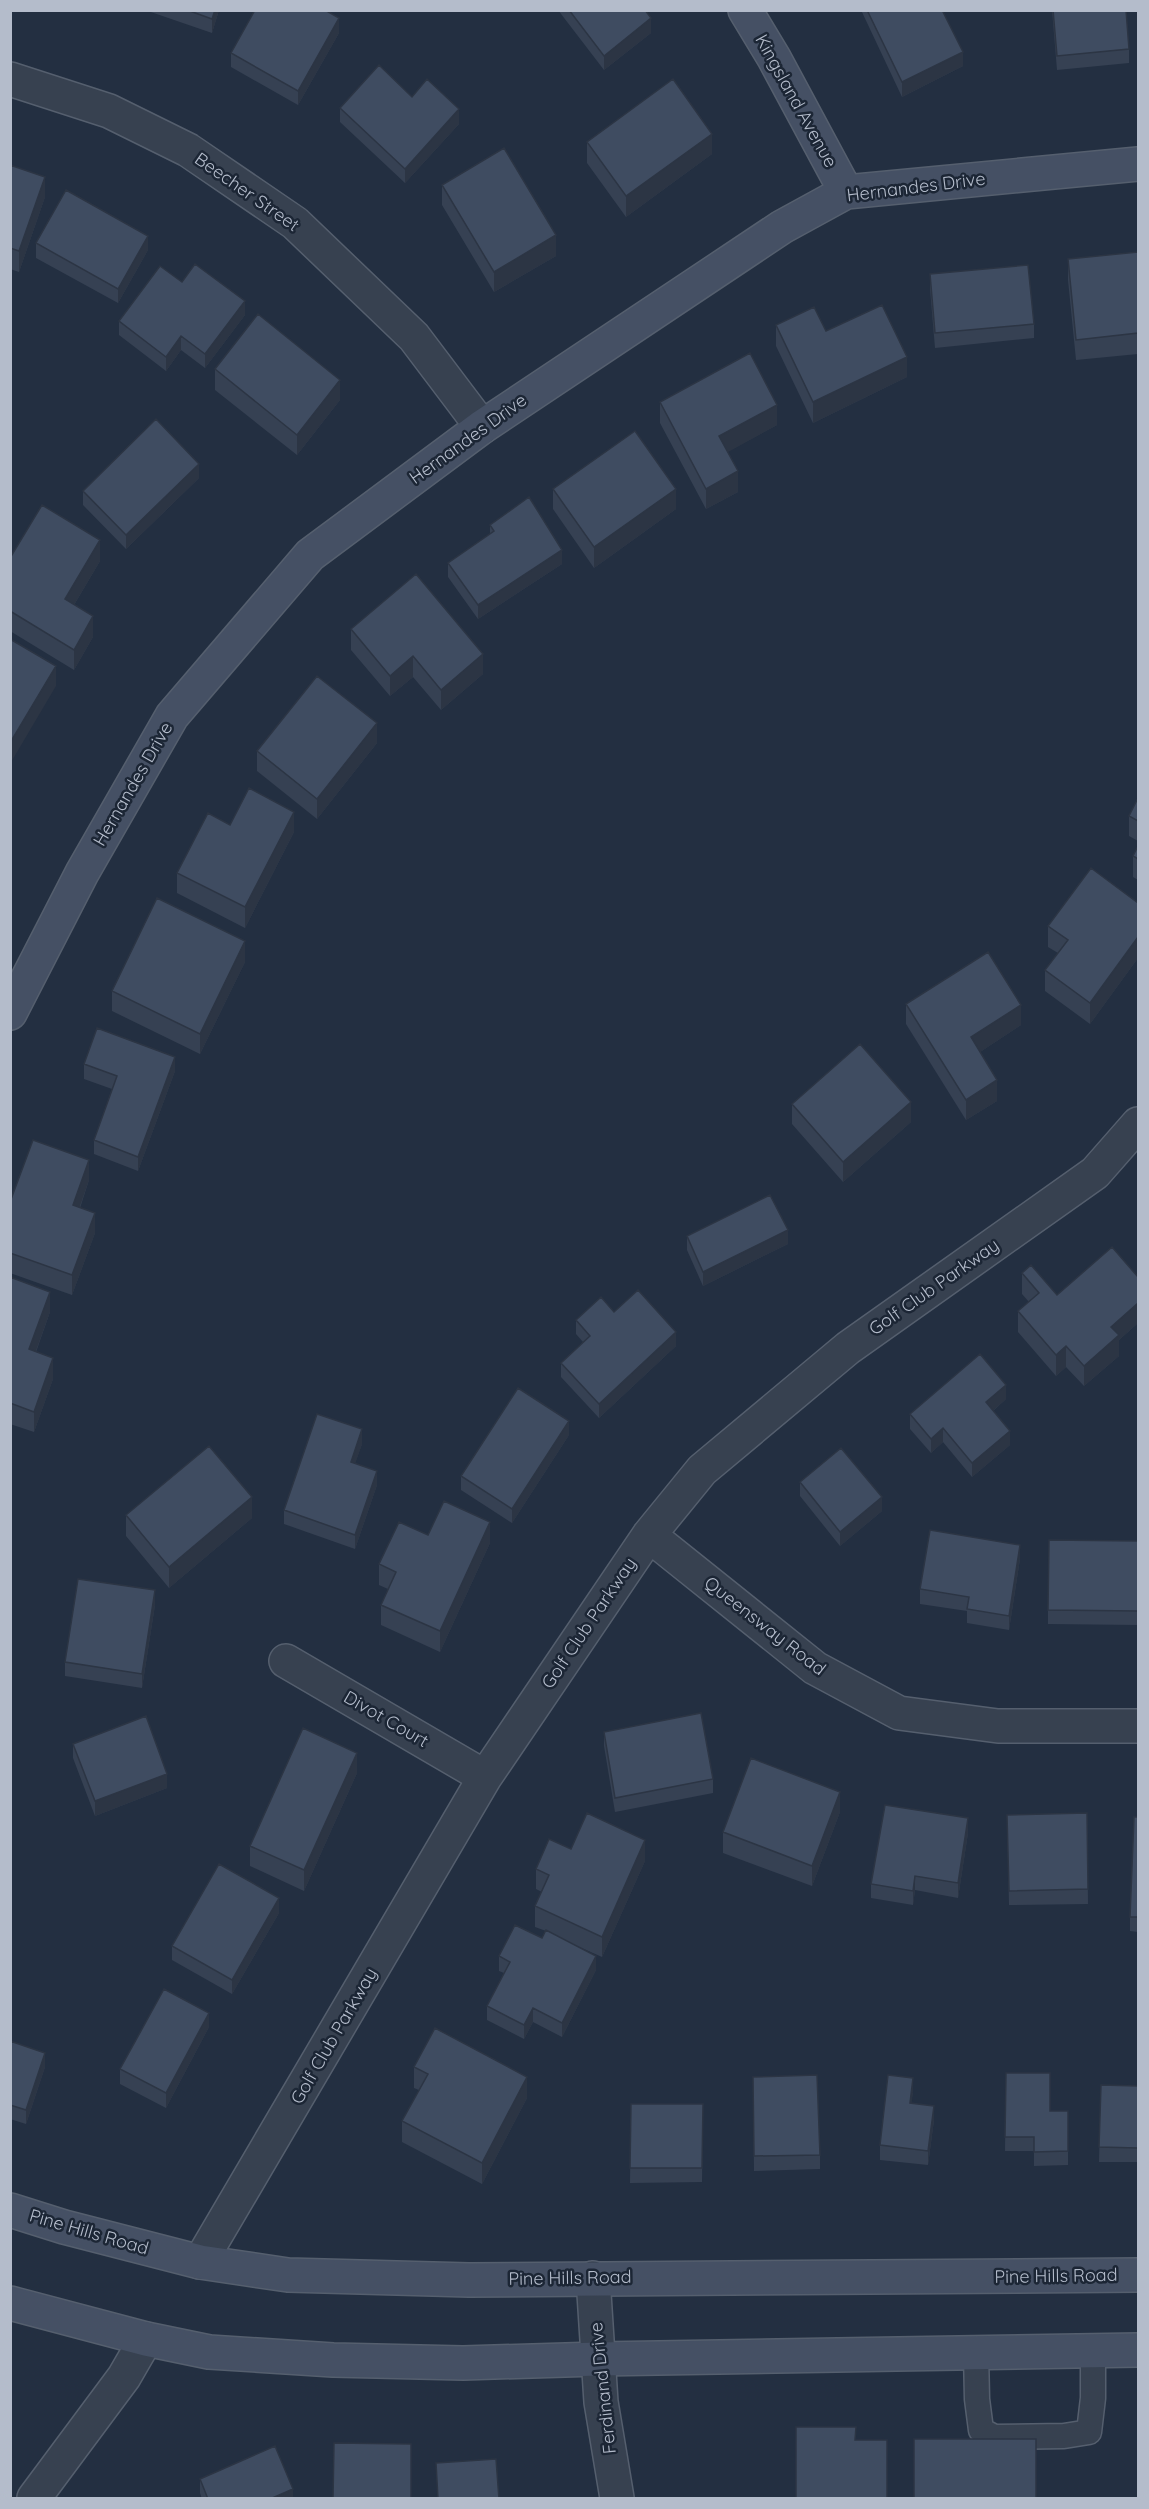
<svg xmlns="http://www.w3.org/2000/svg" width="1149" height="2509" font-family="Quicksand,sans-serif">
	<rect width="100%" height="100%" fill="#232f41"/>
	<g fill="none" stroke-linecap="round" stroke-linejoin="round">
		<defs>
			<path id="lane" d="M976 2353 977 2399 981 2430 994 2437 1064 2436 1089 2432 1093 2398V2350"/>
			<path id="street" d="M10 79 109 111 188 150 295 223 414 337 482 427
				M649 1535 815 1668 899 1713 998 1726H1138
				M286 1661 485 1777
				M200 2262 485 1777 649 1535 702 1470 848 1348 1095 1173 1138 1124
				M593 2278 601 2402 617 2498
				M34 2498 124 2377 146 2339"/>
			<path id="secondary" d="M745 10 774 58 846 192
				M10 1013 82 873 172 716 310 555 482 427 782 227 846 192 1138 164
				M10 2210 64 2227 200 2262 288 2275 469 2280 1138 2275
				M10 2303 146 2339 209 2352 333 2360 463 2363 598 2359 1138 2350"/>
		</defs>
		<use href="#lane" stroke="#555f6e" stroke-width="27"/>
		<use href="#street" stroke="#555f6e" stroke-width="36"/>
		<use href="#secondary" stroke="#555f6e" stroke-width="36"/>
		<use href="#lane" stroke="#374150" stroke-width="24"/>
		<use href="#street" stroke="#374150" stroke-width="33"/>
		<use href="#secondary" stroke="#455064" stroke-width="33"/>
	</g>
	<path fill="#364153" d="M145 10H219L212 33Z
		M558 10H645L651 33 604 70Z
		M861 10H942L963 66 902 97Z
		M1052 10H1126L1129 49V63L1057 70Z
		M339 33 298 105 231 67V53Z
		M412 97 459 124 405 183 340 122V108Z
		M587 142 712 154 626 217 587 163Z
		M10 165 45 197 19 272 10 269Z
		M442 185 556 256 494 292 442 205Z
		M36 243 148 250 118 303 36 258Z
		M1138 252V354L1076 360 1068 280V259Z
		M930 274 1034 324V338L935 348 930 289Z
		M182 282 245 315 205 368 181 350 166 371 119 335V321Z
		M776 325 826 331 907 377 813 423 776 346Z
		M215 369 340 400 297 455 215 390Z
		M660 402 777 425 727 452 738 492 706 509 660 423Z
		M199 478 126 549 83 505V491Z
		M553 489 676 509 594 568 553 509Z
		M490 525 562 564 478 619 448 577V563L490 534Z
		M10 558 100 561 74 605 93 637 74 670 10 631Z
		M351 629 483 674 441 710 413 677 390 696 351 650Z
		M377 743 317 819 257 771V751Z
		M1138 798V841L1129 836V816Z
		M230 825 294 832 245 928 177 893V873Z
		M1138 846V880L1133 877V856Z
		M1138 903V958L1090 1024 1045 991V970L1058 953 1048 947V926Z
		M245 962 200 1054 112 1011V991Z
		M906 1004 1021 1025 980 1052 997 1101 966 1120 906 1024Z
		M84 1064 175 1071 138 1171 94 1154V1140L112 1089 84 1079Z
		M792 1104 911 1122 843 1182 792 1124Z
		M89 1180 80 1208 95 1233 72 1295 10 1273V1202Z
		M687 1236 788 1244 703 1286 687 1250Z
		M1022 1273 1057 1295 1138 1277V1323L1119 1340V1356L1084 1386 1066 1367 1056 1376 1018 1332V1311L1029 1302 1022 1294Z
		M10 1277 50 1312 36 1352 53 1379 34 1432 10 1424Z
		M614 1312 676 1346 599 1418 561 1377V1363L583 1342 576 1334V1320Z
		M1006 1399 993 1411 1010 1445 972 1477 943 1442 931 1453 910 1429V1414Z
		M569 1435 512 1523 461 1490V1476Z
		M362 1444 355 1463 377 1485 355 1549 284 1524V1510Z
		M800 1482 882 1511 840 1546 800 1496Z
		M126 1515 252 1518 169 1588 126 1536Z
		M428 1535 490 1543 440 1652 381 1625V1605L388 1589 379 1585V1564Z
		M1138 1541V1625L1048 1624V1610Z
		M1020 1559 1009 1630 967 1623V1611L920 1604V1589Z
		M155 1605 142 1688 65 1676V1662Z
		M604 1732 713 1779V1793L615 1812 604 1746Z
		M73 1744 167 1788 95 1816 73 1758Z
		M357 1773 304 1891 250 1866V1846Z
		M840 1812 812 1886 723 1853V1832Z
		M1087 1813 1088 1904 1009 1905 1007 1815Z
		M1138 1817V1932L1130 1931V1917Z
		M968 1833 958 1898 915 1890 913 1905 871 1898V1884Z
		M571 1849 645 1861 602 1957 575 1945 596 1970 562 2037 533 2022 524 2039 487 2020V2006L504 1973 499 1971V1956L542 1938 546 1931 535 1927V1906L542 1892 536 1889V1869Z
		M279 1913 232 1994 172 1960V1946Z
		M209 2027 166 2108 120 2084V2069Z
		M10 2041 45 2067 26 2124 10 2119Z
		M414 2067 527 2098 482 2184 402 2142V2121L419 2090 414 2088Z
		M1006 2073 1050 2111H1068V2165L1034 2166V2151H1005Z
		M753 2077 820 2155V2169L754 2171Z
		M1101 2085 1138 2086V2162H1099Z
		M913 2092 911 2103 934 2120 928 2165 880 2160V2145Z
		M631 2104H703L702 2182 630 2183Z
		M200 2479 293 2499H202L200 2493Z"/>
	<path fill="#2c3544" d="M215 10H219L212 33V19Z
		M339 18V33L298 105V91Z
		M651 18V33L604 70V56Z
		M963 52V66L902 97V82Z
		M459 109V124L405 183V169Z
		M712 134V154L626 217V196Z
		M45 177V197L19 272V251Z
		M556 235V256L494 292V272Z
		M148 236V250L118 303V289Z
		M245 301V315L205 368V354Z
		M181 336V350L166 371V357Z
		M907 357V377L813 423V402Z
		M340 380V400L297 455V435Z
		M777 405V425L719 457V436Z
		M199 464V478L126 549V535Z
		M738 471V492L706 509V489Z
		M676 489V509L594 568V547Z
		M100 540V561L65 620V599Z
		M562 550V564L478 619V605Z
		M93 616V637L74 670V650Z
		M483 654V674L441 710V690Z
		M413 656V677L390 696V676Z
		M56 666V686L10 764V743Z
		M377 723V743L317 819V799Z
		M294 812V832L245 928V907Z
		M1138 937V958L1090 1024V1003Z
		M245 941V962L200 1054V1034Z
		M1021 1005V1025L971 1058V1037Z
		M175 1057V1071L138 1171V1157Z
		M997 1080V1101L966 1120V1100Z
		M911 1102V1122L843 1182V1162Z
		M89 1160V1180L73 1226V1205Z
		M95 1213V1233L72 1295V1275Z
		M788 1230V1244L703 1286V1272Z
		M50 1292V1312L29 1370V1349Z
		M1138 1303V1323L1119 1340V1356L1084 1386V1366L1111 1327Z
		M676 1332V1346L599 1418V1404Z
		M1066 1346V1367L1056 1376V1355Z
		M53 1358V1379L34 1432V1412Z
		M1006 1385V1399L986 1417V1402Z
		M569 1421V1435L512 1523V1509Z
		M943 1428V1442L931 1453V1439Z
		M362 1429V1444L351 1476V1462Z
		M1010 1431V1445L972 1477V1463Z
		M377 1471V1485L355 1549V1535Z
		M252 1497V1518L169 1588V1567Z
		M882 1497V1511L840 1546V1532Z
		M490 1522V1543L440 1652V1631Z
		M1020 1545V1559L1009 1630V1616Z
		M155 1590V1605L142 1688V1674Z
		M357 1753V1773L304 1891V1870Z
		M167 1774V1788L95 1816V1801Z
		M840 1792V1812L812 1886V1866Z
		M968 1818V1833L958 1898V1883Z
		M645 1840V1861L602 1957V1937Z
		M915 1876V1890L913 1905V1891Z
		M279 1898V1913L232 1994V1980Z
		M596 1956V1970L562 2037V2023Z
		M533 2008V2022L524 2039V2025Z
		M209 2013V2027L166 2108V2093Z
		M45 2053V2067L26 2124V2110Z
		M527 2077V2098L482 2184V2163Z
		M913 2078V2092L910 2117V2103Z
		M934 2106V2120L928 2165V2151Z
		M293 2489V2499H270Z"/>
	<path fill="#3f4c61" stroke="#2c3544" stroke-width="1.5" d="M187 10H215L212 19Z
		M255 10H325L339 18 298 91 231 53Z
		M569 10H645L651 18 604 56Z
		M867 10H942L963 52 902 82Z
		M1053 10H1126L1129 49 1057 56Z
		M379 65 412 97 427 79 459 109 405 169 340 108Z
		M673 79 712 134 626 196 587 142Z
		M504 148 556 235 494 272 442 185Z
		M10 165 45 177 19 251 10 248Z
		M66 190 148 236 118 289 36 243Z
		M1138 252V333L1076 340 1068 259Z
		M195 264 245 301 205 354 181 336 166 357 119 321 160 266 182 282Z
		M1028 265 1034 324 935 333 930 274Z
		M882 305 907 357 813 402 776 325 814 307 826 331Z
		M258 314 340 380 297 435 215 369Z
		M750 353 777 405 719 436 738 471 706 489 660 402Z
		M156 419 199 464 126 535 83 491Z
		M635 431 676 489 594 547 553 489Z
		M529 497 562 550 478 605 448 563 494 531 490 525Z
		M42 505 100 540 65 599 93 616 74 650 10 611V558Z
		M416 574 483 654 441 690 413 656 390 676 351 629Z
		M10 639 56 666 10 743Z
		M317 676 377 723 317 799 257 751Z
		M249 788 294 812 245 907 177 873 208 813 230 825Z
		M1138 798V821L1129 816Z
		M1138 846V859L1133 856Z
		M1091 868 1138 903V937L1090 1003 1045 970 1068 940 1048 926Z
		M157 898 245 941 200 1034 112 991Z
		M988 952 1021 1005 971 1037 997 1080 966 1100 906 1004Z
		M97 1028 175 1057 138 1157 94 1140 117 1076 84 1064Z
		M860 1044 911 1102 843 1162 792 1104Z
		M33 1140 89 1160 73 1205 95 1213 72 1275 10 1253V1202Z
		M770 1195 788 1230 703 1272 687 1236Z
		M1112 1247 1138 1277V1303L1111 1327 1119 1335 1084 1366 1066 1346 1056 1355 1018 1311 1039 1293 1022 1273 1031 1265 1057 1295Z
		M10 1277 50 1292 29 1349 53 1358 34 1412 10 1403Z
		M638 1290 676 1332 599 1404 561 1363 590 1336 576 1320 601 1297 614 1312Z
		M980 1354 1006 1385 986 1402 1010 1431 972 1463 943 1428 931 1439 910 1414Z
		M518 1388 569 1421 512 1509 461 1476Z
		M317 1414 362 1429 351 1462 377 1471 355 1535 284 1510Z
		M209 1446 252 1497 169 1567 126 1515Z
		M841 1448 882 1497 840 1532 800 1482Z
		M444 1501 490 1522 440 1631 381 1605 396 1572 379 1564 399 1522 428 1535Z
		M930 1530 1020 1545 1009 1616 967 1609 969 1597 920 1589Z
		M1049 1540 1138 1541V1611L1048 1610Z
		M78 1579 155 1590 142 1674 65 1662Z
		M701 1713 713 1779 615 1798 604 1732Z
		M146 1716 167 1774 95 1801 73 1744Z
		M303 1728 357 1753 304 1870 250 1846Z
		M751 1758 840 1792 812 1866 723 1832Z
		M885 1805 968 1818 958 1883 915 1876 913 1891 871 1884Z
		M587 1813 645 1840 602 1937 535 1906 549 1875 536 1869 549 1839 571 1849Z
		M1087 1813 1088 1889 1009 1891 1007 1815Z
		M1134 1817H1138V1917H1130Z
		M219 1864 279 1898 232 1980 172 1946Z
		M515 1925 542 1938 546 1930 596 1956 562 2023 533 2008 524 2025 487 2006 510 1962 499 1956Z
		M164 1989 209 2013 166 2093 120 2069Z
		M435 2028 527 2077 482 2163 402 2121 428 2074 414 2067Z
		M10 2041 45 2053 26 2110 10 2105Z
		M1006 2073H1050V2111H1068V2151L1034 2152V2137H1005Z
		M817 2075 820 2155 754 2156 753 2077Z
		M888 2075 913 2078 910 2103 934 2106 928 2151 880 2145Z
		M1101 2085 1138 2086V2148L1099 2147Z
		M631 2104H703L702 2168H630Z
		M796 2427H856L855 2440H887V2499H796Z
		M914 2439H1036V2499H914Z
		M334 2443 411 2444V2499H333Z
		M275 2446 293 2489 270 2499H208L200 2479Z
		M496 2459 499 2499H438L436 2463Z"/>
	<g text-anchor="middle" stroke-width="5" stroke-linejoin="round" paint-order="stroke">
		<g font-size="18" fill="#b4bccb" stroke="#1c2635">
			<text transform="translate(796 101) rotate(61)" y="6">Kingsland Avenue</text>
			<text transform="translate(916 187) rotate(-7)" y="6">Hernandes Drive</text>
			<text transform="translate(247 192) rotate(35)" y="6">Beecher Street</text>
			<text transform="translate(468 439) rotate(-36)" y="6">Hernandes Drive</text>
			<text transform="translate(133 784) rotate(-60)" y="6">Hernandes Drive</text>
			<text transform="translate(934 1287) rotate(-35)" y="6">Golf Club Parkway</text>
			<text transform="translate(589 1623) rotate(-56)" y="6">Golf Club Parkway</text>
			<text transform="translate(765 1626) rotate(38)" y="6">Queensway Road</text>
			<text transform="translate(386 1719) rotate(30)" y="6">Divot Court</text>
			<text transform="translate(334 2036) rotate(-60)" y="6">Golf Club Parkway</text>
			<text transform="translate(89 2232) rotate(16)" y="6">Pine Hills Road</text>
			<text transform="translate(1056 2276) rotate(-1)" y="6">Pine Hills Road</text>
			<text transform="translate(570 2278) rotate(-1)" y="6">Pine Hills Road</text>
			<text transform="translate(603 2388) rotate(-96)" y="6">Ferdinand Drive</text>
		</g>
	</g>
	<rect width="1149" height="2509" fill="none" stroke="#b4bccb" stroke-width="24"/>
</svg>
